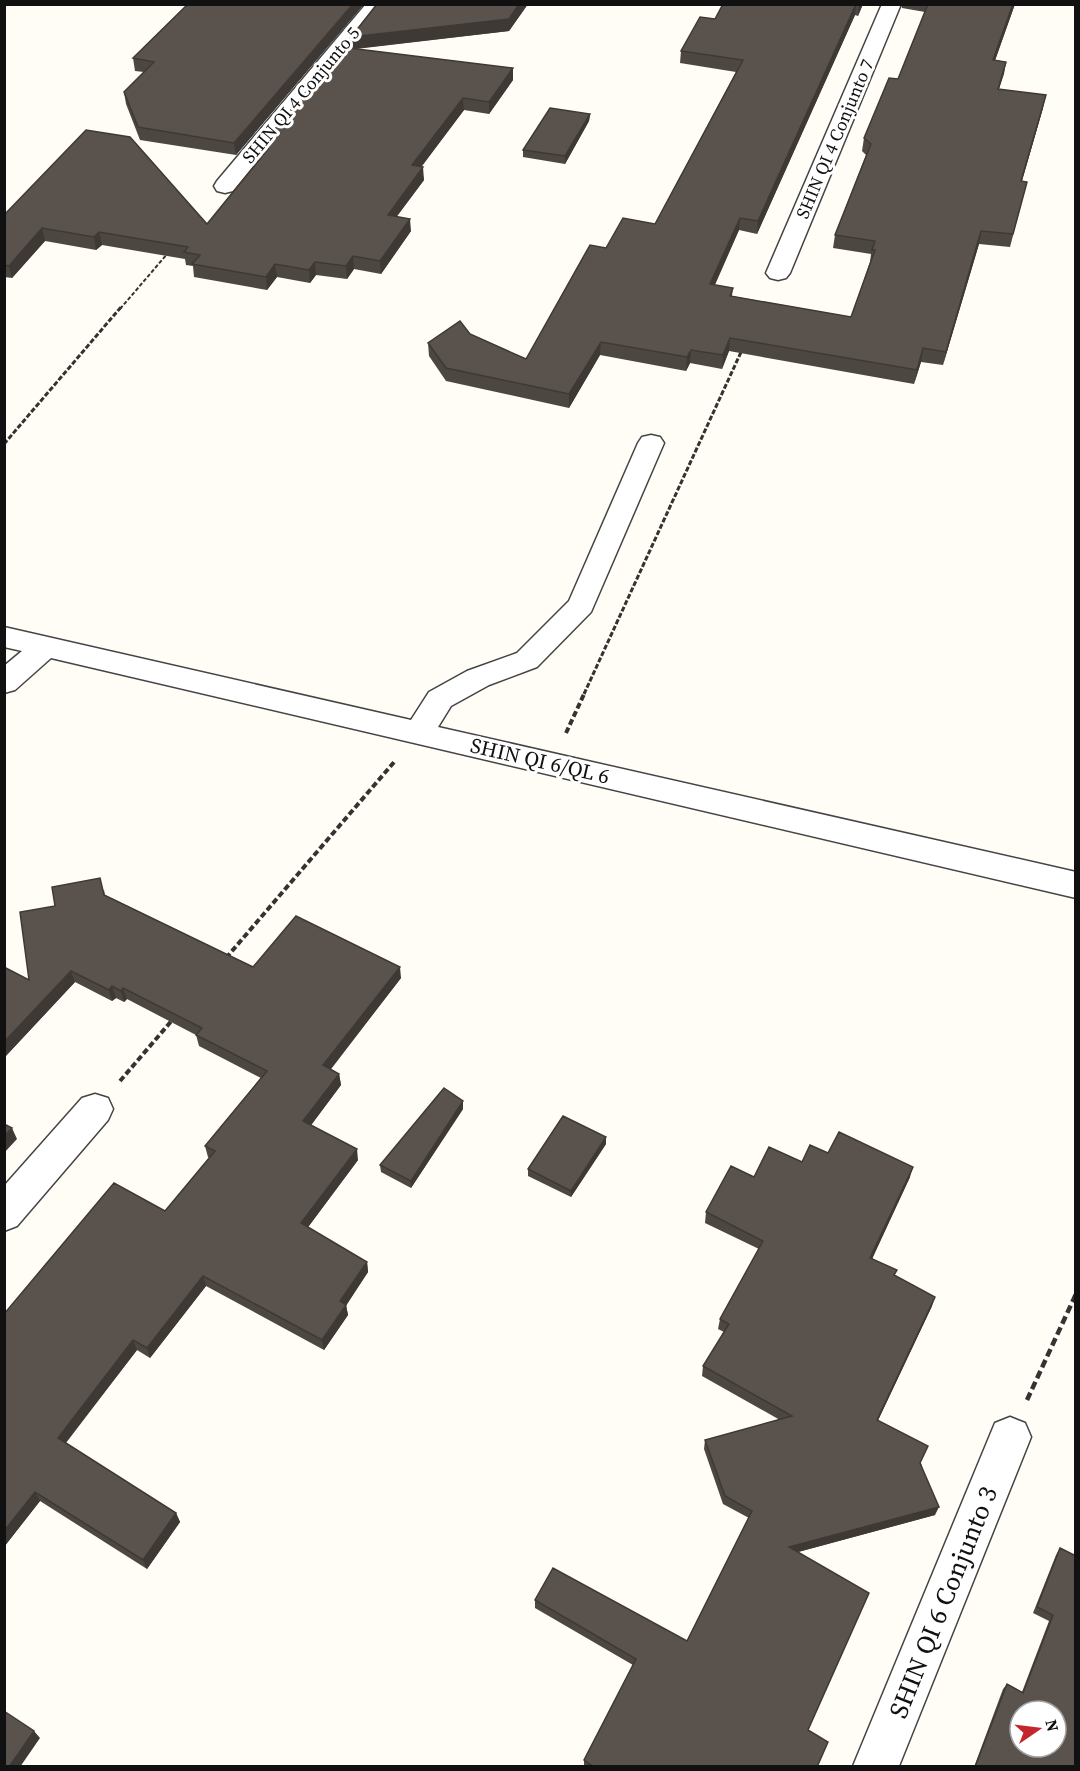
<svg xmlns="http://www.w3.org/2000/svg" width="1080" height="1771" font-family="'Source Serif 4',serif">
	<rect width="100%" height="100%" fill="#fffdf5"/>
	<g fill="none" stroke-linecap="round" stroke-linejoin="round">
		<defs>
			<path id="minor" d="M366 4H386L233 191 225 193 217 191 214 186 217 181Z
				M882 4H901L790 273 786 278 778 280 770 278 766 273Z
				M651 435 660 437 664 443 591 612 537 667 489 685 451 706 438 727 1076 872V898L51 658 15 690 4 693V666L22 651 4 647V627L411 720 429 692 467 671 517 653 569 601 638 443 642 437Z
				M95 1094 108 1098 113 1109 108 1120 17 1226 4 1231V1186L82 1098Z
				M1010 1417 1025 1423 1031 1437 899 1766H853L995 1423Z"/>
		</defs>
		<use href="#minor" stroke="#444" stroke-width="3"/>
		<path stroke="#333" stroke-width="2" stroke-dasharray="4 2" stroke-linecap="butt" d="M120 309 168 253"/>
		<path stroke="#333" stroke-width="3" stroke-dasharray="5 2" stroke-linecap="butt" d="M4 444 121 307
			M584 694 742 350"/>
		<path stroke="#333" stroke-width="4" stroke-dasharray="6 3" stroke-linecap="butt" d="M566 733 585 692
			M226 958 395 761
			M120 1081 174 1018"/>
		<path stroke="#333" stroke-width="4.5" stroke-dasharray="8 4" stroke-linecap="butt" d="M1027 1400 1076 1294"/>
		<use href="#minor" fill="#fff" fill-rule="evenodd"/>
	</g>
	<path fill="#4d4742" d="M188 4H364L236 155 140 140 126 104 124 92 144 72 135 71 133 58Z
		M377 4H528L509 31 356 49 513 68V80L489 114 464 110 421 167 424 180 397 216 411 231 381 274 354 269 347 279 316 275 310 283 277 277 267 290 194 277 193 266 186 265 185 259 102 245 96 250 45 241 12 278 4 277V215L207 224 261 158 260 147 350 48H352L351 37Z
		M723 4H863L858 16 855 15 757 234 739 230 715 285 733 288 732 296 851 317 870 262 871 254 833 248 835 235 866 155 862 151 864 138 898 79 925 12 902 8 901 4H1015L995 60 1006 62 999 89 1043 108 1022 181 1027 182 1010 247 979 244 943 365 921 362 914 384 729 351 722 369 690 363 686 371 600 355 569 408 446 381 429 356 428 343 470 334 526 359 606 248 655 224 736 72 680 63 681 51 715 19Z
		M590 114 589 121 565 164 523 157V150Z
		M104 890 105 895 253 967 401 978 330 1069 339 1074 341 1085 311 1125 358 1160 308 1227 367 1262 368 1272 346 1305 348 1315 324 1350 206 1286 150 1358 137 1350 66 1443 176 1513 180 1522 147 1569 40 1501 4 1547 165 1211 209 1158 208 1157 205 1146 261 1078 199 1046 196 1035 127 999 124 1002 116 998 112 1001 75 982 4 1058V967L29 980 55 906Z
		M463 1101V1109L411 1188 381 1172 380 1165Z
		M606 1144 571 1197 528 1176V1169Z
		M828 1153 910 1177 872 1258 895 1275 932 1306 878 1420 921 1463 935 1515 798 1552 808 1730 817 1767H584V1760L633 1665 535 1608V1600L687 1641 749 1518 723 1504 704 1449 705 1440 780 1420 702 1376 703 1366 724 1332 718 1329 720 1319 759 1249 705 1223 706 1212 754 1177Z
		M1060 1548 1076 1767H974L1003 1689 1007 1684 1022 1692 1049 1621 1033 1613 1056 1555Z"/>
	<path fill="#3f3936" d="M353 4H364L236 155 234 143Z
		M519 4H528L509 31 352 49 351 37Z
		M856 4 855 15 757 234 758 221Z
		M859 4H863L858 16Z
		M1013 4H1015L991 72 993 60Z
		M1006 62 1004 74 995 101 998 89Z
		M513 68V80L489 114V102Z
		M1046 95 1043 108 1018 194 1021 181Z
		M463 98 464 110 413 178 412 165Z
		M590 114 589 121 565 164V156Z
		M423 167 424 180 389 227 388 215Z
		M740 218 739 230 709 297 710 284Z
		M410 219 411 231 381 274 380 261Z
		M42 228 45 241 12 278 9 266Z
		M981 231 979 244 943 365 946 352Z
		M99 232 102 245 96 250 94 237Z
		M353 256 354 269 347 279 346 266Z
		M315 262 316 275 310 283 309 270Z
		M275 264 277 277 267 290 266 277Z
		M730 338 729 351 722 369 723 355Z
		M601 342 600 355 569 408V394Z
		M923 348 921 362 914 384 917 370Z
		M691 350 690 363 686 371 687 357Z
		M400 967 401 978 325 1077 323 1065Z
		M71 971 75 982 4 1058V1042Z
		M112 986 116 998 112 1001 109 990Z
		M123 988 127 999 124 1002 121 991Z
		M339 1074 341 1085 306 1132 303 1121Z
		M463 1101V1109L411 1188V1181Z
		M12 1128 17 1139 4 1153V1136Z
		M606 1137V1144L571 1197V1191Z
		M357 1149 358 1160 303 1234 301 1223Z
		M913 1167 910 1177 868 1268 870 1258Z
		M367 1262 368 1272 342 1312 340 1301Z
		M203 1276 206 1286 150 1358 147 1348Z
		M935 1297 932 1306 874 1429 877 1420Z
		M346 1305 348 1315 324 1350 322 1340Z
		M133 1340 137 1350 62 1447 58 1438Z
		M35 1492 40 1501 4 1547V1531Z
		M939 1507 935 1515 787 1555 789 1547Z
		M176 1513 180 1522 147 1569 143 1560Z
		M34 1731 40 1738 20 1767H9Z"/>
	<path fill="#5a524d" stroke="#3f3936" stroke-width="1.5" fill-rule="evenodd" d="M188 4H353L234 143 138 127 124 92 154 62 133 58Z
		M377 4H519L509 19 351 37Z
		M723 4H856L758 221 740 218 710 284 733 288 730 296 851 317 875 250H872L875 241 835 235 871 144 864 138 889 78 898 79 928 4H1013L993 60 1006 62 998 89 1046 95 1021 181 1027 182 1013 234 981 231 946 352 923 348 917 370 730 338 723 355 691 350 687 357 601 342 569 394 446 368 428 343 460 321 470 334 526 359 590 245 606 248 623 218 655 224 743 60 681 51 700 17 715 19Z
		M349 40V48L513 68 489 102 463 98 412 165 423 167 388 215 410 219 380 261 353 256 346 266 315 262 309 270 275 264 266 277 192 264 200 255 184 252 188 247 99 232 94 237 42 228 9 266 4 265V215L86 130 130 137 207 224 268 149 260 147Z
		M550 108 590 114 565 156 523 150Z
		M100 878 104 895 253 967 296 916 400 967 323 1065 339 1074 303 1121 357 1149 301 1223 367 1262 340 1301 346 1305 322 1340 203 1276 147 1348 133 1340 58 1438 176 1513 143 1560 35 1492 4 1531V1314L114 1183 165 1211 215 1151 205 1146 267 1071 196 1035 202 1028 123 988 121 991 112 986 109 990 71 971 4 1042V967L29 980 20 912 55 906 52 887Z
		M444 1088 463 1101 411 1181 380 1165Z
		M563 1116 606 1137 571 1191 528 1169Z
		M4 1124 12 1128 4 1136Z
		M839 1132 913 1167 870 1258 897 1270 894 1275 935 1297 877 1420 928 1446 920 1463 939 1507 789 1547 869 1593 808 1730 828 1742 817 1767H594L584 1760 636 1659 535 1600 553 1568 687 1641 752 1511 725 1496 705 1440 792 1416 703 1366 729 1324 720 1319 763 1241 706 1212 731 1166 754 1177 769 1147 802 1162 810 1145 828 1153Z
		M1060 1548 1076 1556V1767H975L1007 1684 1023 1693 1053 1615 1037 1607ZM1020 1711H1056V1747H1020Z
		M4 1711 34 1731 9 1767H4Z"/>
	<g text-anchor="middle" stroke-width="6" stroke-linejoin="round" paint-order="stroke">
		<g font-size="18" fill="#111" stroke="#fff">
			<text transform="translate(301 95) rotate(-50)" y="6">SHIN QI 4 Conjunto 5</text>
			<text transform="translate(835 139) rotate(-67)" y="6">SHIN QI 4 Conjunto 7</text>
		</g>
		<g font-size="21" fill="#111" stroke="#fff">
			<text transform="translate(540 761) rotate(13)" y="7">SHIN QI 6/QL 6</text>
		</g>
		<g font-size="26" fill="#111" stroke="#fff">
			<text transform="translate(943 1602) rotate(-68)" y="9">SHIN QI 6 Conjunto 3</text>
		</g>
	</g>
	<rect width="1080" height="1771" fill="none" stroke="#111111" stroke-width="12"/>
	<g transform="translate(1038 1729) rotate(76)"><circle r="28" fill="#ffffff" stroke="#a0a0a0" stroke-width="1.5"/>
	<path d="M0-4.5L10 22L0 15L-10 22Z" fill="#c4262e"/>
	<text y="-9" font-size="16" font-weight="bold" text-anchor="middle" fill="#111111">N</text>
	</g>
</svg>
